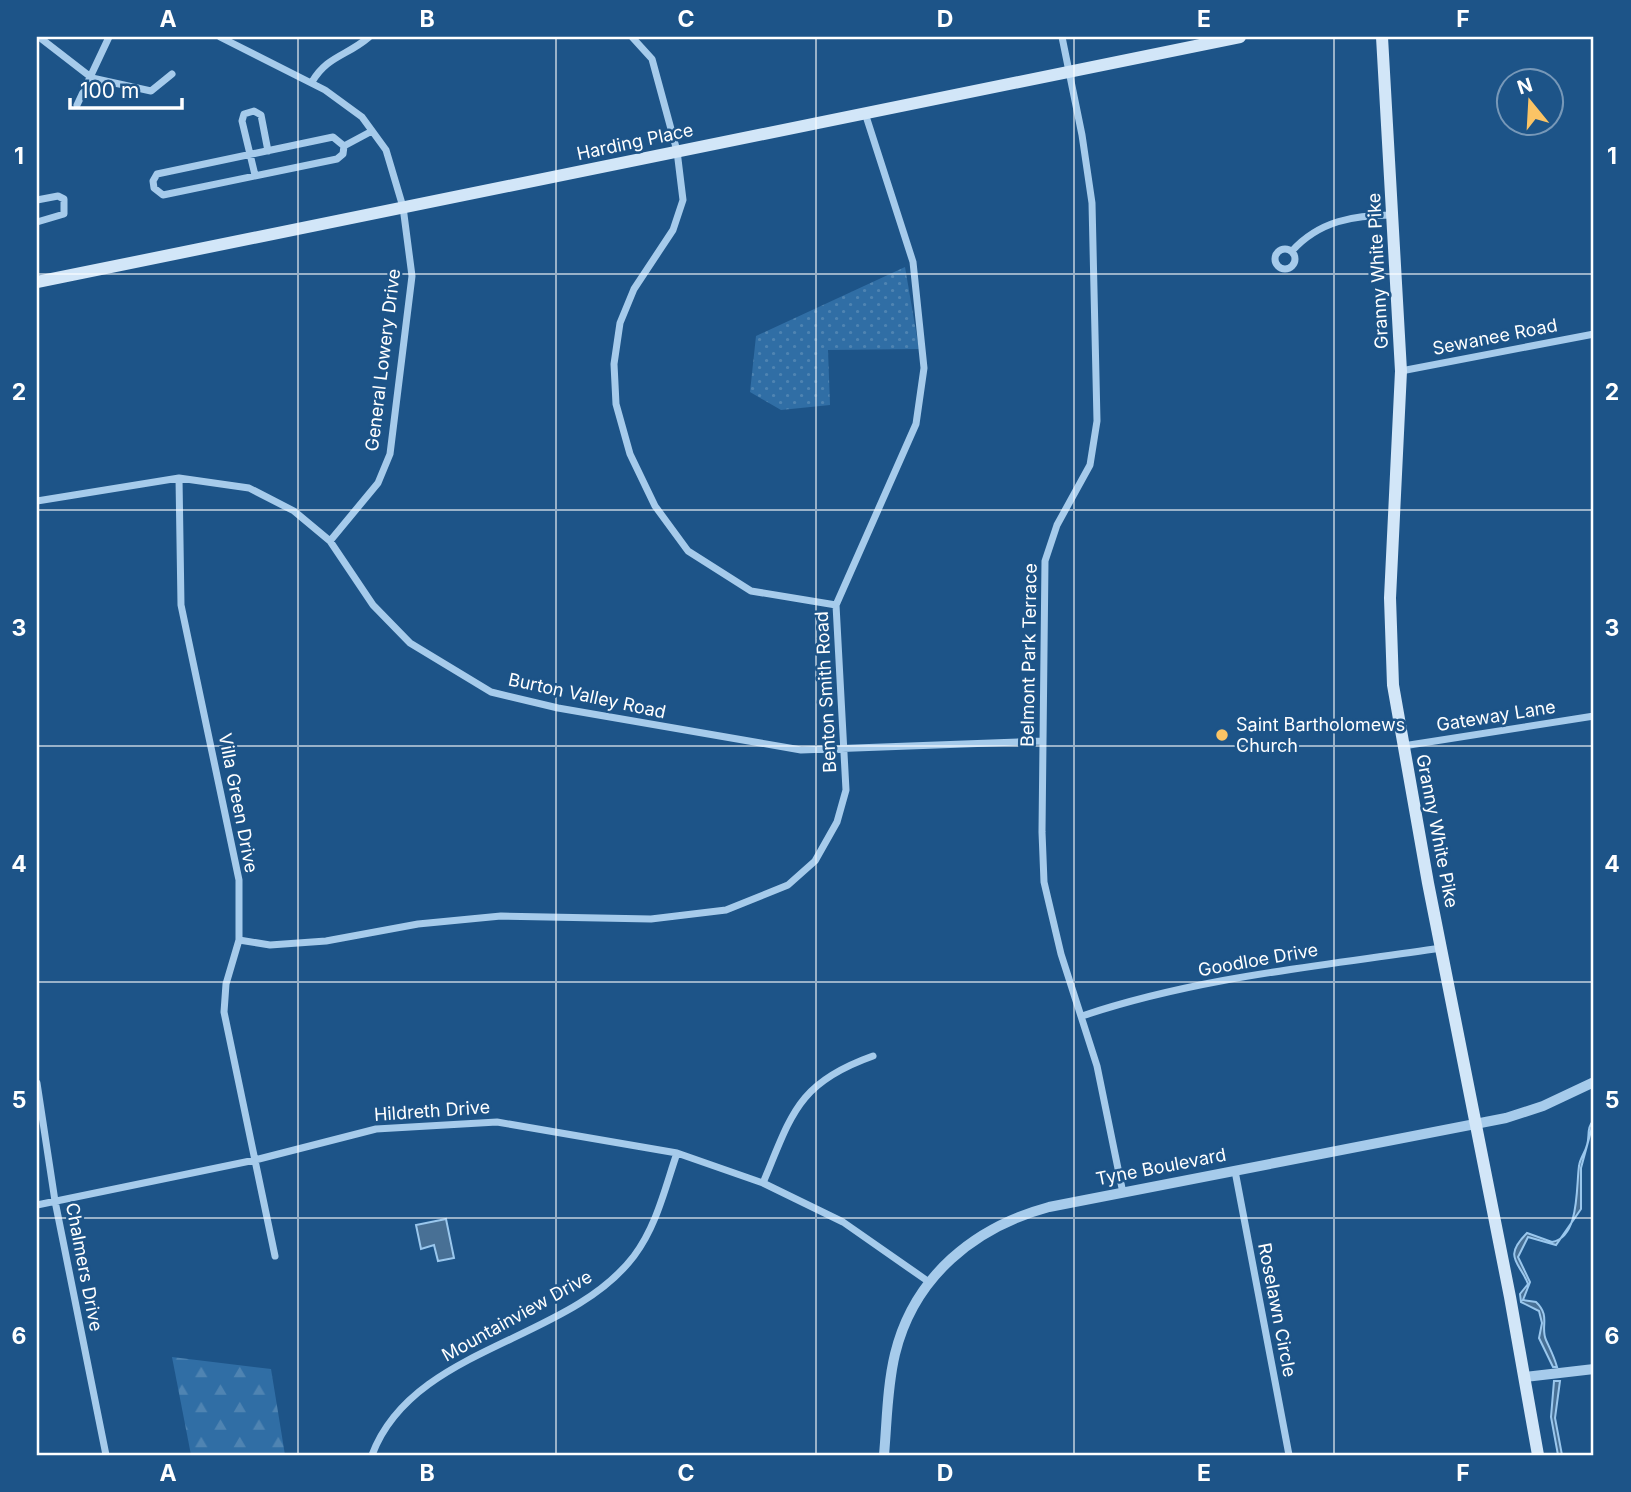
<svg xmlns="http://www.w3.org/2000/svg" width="1631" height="1492" font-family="Inter,sans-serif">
	<defs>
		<pattern id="forest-firs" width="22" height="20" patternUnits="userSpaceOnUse" patternTransform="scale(1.75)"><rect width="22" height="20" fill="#306ea5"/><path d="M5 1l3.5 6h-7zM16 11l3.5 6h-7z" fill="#4f84b2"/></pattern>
		<pattern id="park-dots" width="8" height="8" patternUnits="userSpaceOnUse" patternTransform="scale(1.75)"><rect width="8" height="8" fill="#306ea5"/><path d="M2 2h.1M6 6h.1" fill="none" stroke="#4f84b2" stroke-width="1.8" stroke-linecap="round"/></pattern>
	</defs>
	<rect width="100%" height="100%" fill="#1d5488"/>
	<path fill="url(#forest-firs)" d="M172 1357 271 1369 285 1455H191Z"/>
	<path fill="url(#park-dots)" d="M905 267 919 349 828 350 830 405 781 410 750 392 756 336Z"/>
	<path fill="#487095" stroke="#9ac7ed" stroke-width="2" d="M1594 1120 1581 1168V1209L1556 1245 1528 1237 1518 1257 1530 1282 1523 1300 1536 1302C1551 1316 1540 1327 1546 1340 1550 1349 1554 1356 1557 1367H1553L1539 1338 1542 1323 1539 1311 1521 1302 1520 1294 1528 1284C1520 1262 1502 1258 1527 1233L1552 1242C1580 1237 1576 1186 1579 1166 1580 1158 1585 1153 1587 1145 1590 1136 1586 1128 1594 1120Z
		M446 1219 454 1258 438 1261 434 1245 421 1249 416 1225Z
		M1554 1381H1560L1555 1418 1562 1455H1558L1551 1417Z"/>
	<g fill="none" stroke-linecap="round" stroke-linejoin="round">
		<path stroke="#a6cbeb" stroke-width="7" d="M39 37 92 78 151 91 172 74
			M220 37 325 90 362 117 386 150 403 207 412 276 390 454 378 483 330 541
			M632 37 652 59 677 151 683 200 673 230 634 289 620 323 614 364 616 404 630 454 655 506 688 551 751 591 836 605
			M1062 37 1082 135 1092 203 1097 421 1090 465 1057 525 1045 561 1042 832 1044 882 1061 954 1097 1066 1123 1193
			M312 82C327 56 347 56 369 37
			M77 105 109 37
			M333 137 344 146 343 154 337 159 163 195 154 188 153 181 157 174Z
			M344 146 372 131
			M255 175 242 121 244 114 254 111 261 115 268 151
			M37 200 58 196 64 199V214L37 222
			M1275 259a10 10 0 1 1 20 0a10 10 0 1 1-20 0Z
			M1292 251C1319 221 1354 215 1392 215
			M1401 371 1594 334
			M179 478 181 605 239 880V940L226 984 224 1012 275 1256
			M37 501 179 478 249 488 294 511 330 541 373 605 410 643 491 692 558 708 801 750 1043 741
			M1403 746 1594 716
			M239 940 270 945 326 941 418 924 501 916 651 919 726 910 788 885 815 861 837 822 846 790 836 605 916 424 924 368 913 262 865 113
			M1082 1016C1198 977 1321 966 1441 948
			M37 1083 55 1201 106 1455
			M1235 1171 1289 1455
			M763 1183C792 1114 797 1083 873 1056
			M37 1205 255 1160 376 1129 497 1122 677 1153 763 1183 843 1222 929 1282
			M372 1455C413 1346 568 1343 634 1256 657 1225 665 1188 677 1153"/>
		<path stroke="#a6cbeb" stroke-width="10" d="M1525 1377 1594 1369
			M884 1455C887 1422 887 1387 895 1354 914 1276 975 1227 1049 1207L1506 1118 1543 1106 1594 1082"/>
		<path stroke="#d2e6f8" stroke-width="12" d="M1382 37 1401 371 1390 598 1393 685 1428 883 1510 1297 1538 1455
			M37 282 1240 37"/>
	</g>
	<path fill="none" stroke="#fff" stroke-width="2" stroke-opacity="0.55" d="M298 37V1455M556 37V1455M816 37V1455M1074 37V1455M1334 37V1455M37 274H1594M37 510H1594M37 746H1594M37 982H1594M37 1218H1594"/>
	<circle fill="#fbc465" stroke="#1d5488" stroke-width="2.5" cx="1222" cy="735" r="7"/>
	<g text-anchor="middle" stroke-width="5" stroke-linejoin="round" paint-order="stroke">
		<g font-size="18" fill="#fff" stroke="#1d5488">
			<text transform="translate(635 142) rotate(-12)" y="6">Harding Place</text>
			<text transform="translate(1378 271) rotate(-93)" y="6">Granny White Pike</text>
			<text transform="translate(1495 337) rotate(-11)" y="6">Sewanee Road</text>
			<text transform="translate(383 360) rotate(-83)" y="6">General Lowery Drive</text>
			<text transform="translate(1029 655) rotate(-89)" y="6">Belmont Park Terrace</text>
			<text transform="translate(826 692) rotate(-93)" y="6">Benton Smith Road</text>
			<text transform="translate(587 696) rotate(12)" y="6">Burton Valley Road</text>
			<text transform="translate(1496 716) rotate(-9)" y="6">Gateway Lane</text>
			<text transform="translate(238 803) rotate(79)" y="6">Villa Green Drive</text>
			<text transform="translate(1437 831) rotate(79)" y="6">Granny White Pike</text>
			<text transform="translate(1258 960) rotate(-10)" y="6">Goodloe Drive</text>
			<text transform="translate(432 1111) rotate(-4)" y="6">Hildreth Drive</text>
			<text transform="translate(1161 1167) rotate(-11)" y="6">Tyne Boulevard</text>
			<text transform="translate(84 1267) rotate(79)" y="6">Chalmers Drive</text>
			<text transform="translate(1277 1310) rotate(79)" y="6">Roselawn Circle</text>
			<text transform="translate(517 1316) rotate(-29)" y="6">Mountainview Drive</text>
		</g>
		<g font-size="18" fill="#fff" stroke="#1d5488" text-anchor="start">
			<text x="1236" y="731">Saint Bartholomews<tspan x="1236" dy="21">Church</tspan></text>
		</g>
	</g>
	<rect width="1631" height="1492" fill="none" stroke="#1d5488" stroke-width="77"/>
	<g transform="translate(1530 102) rotate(342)"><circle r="33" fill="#1d5488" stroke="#7798b8" stroke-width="2"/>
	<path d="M0-5L12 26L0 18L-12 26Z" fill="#fbc465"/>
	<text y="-10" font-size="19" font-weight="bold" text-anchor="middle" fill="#ffffff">N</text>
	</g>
	<path d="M70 98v10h112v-10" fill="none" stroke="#ffffff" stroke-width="3.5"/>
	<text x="80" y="98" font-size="21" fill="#ffffff" stroke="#1d5488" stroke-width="5" paint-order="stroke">100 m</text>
	<rect x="38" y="38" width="1554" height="1416" fill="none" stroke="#fff" stroke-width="2.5"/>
	<g font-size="23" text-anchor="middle" font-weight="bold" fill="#fff">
		<text x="168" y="27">A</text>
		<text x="427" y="27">B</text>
		<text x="686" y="27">C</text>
		<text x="945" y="27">D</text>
		<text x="1204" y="27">E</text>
		<text x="1463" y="27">F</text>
		<text x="19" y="164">1</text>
		<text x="1612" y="164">1</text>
		<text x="19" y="400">2</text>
		<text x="1612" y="400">2</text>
		<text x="19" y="636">3</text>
		<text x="1612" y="636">3</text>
		<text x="19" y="872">4</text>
		<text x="1612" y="872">4</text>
		<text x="19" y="1108">5</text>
		<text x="1612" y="1108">5</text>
		<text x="19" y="1344">6</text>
		<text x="1612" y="1344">6</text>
		<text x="168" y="1481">A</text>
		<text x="427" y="1481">B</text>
		<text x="686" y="1481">C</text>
		<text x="945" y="1481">D</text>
		<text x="1204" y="1481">E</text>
		<text x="1463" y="1481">F</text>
	</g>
</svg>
